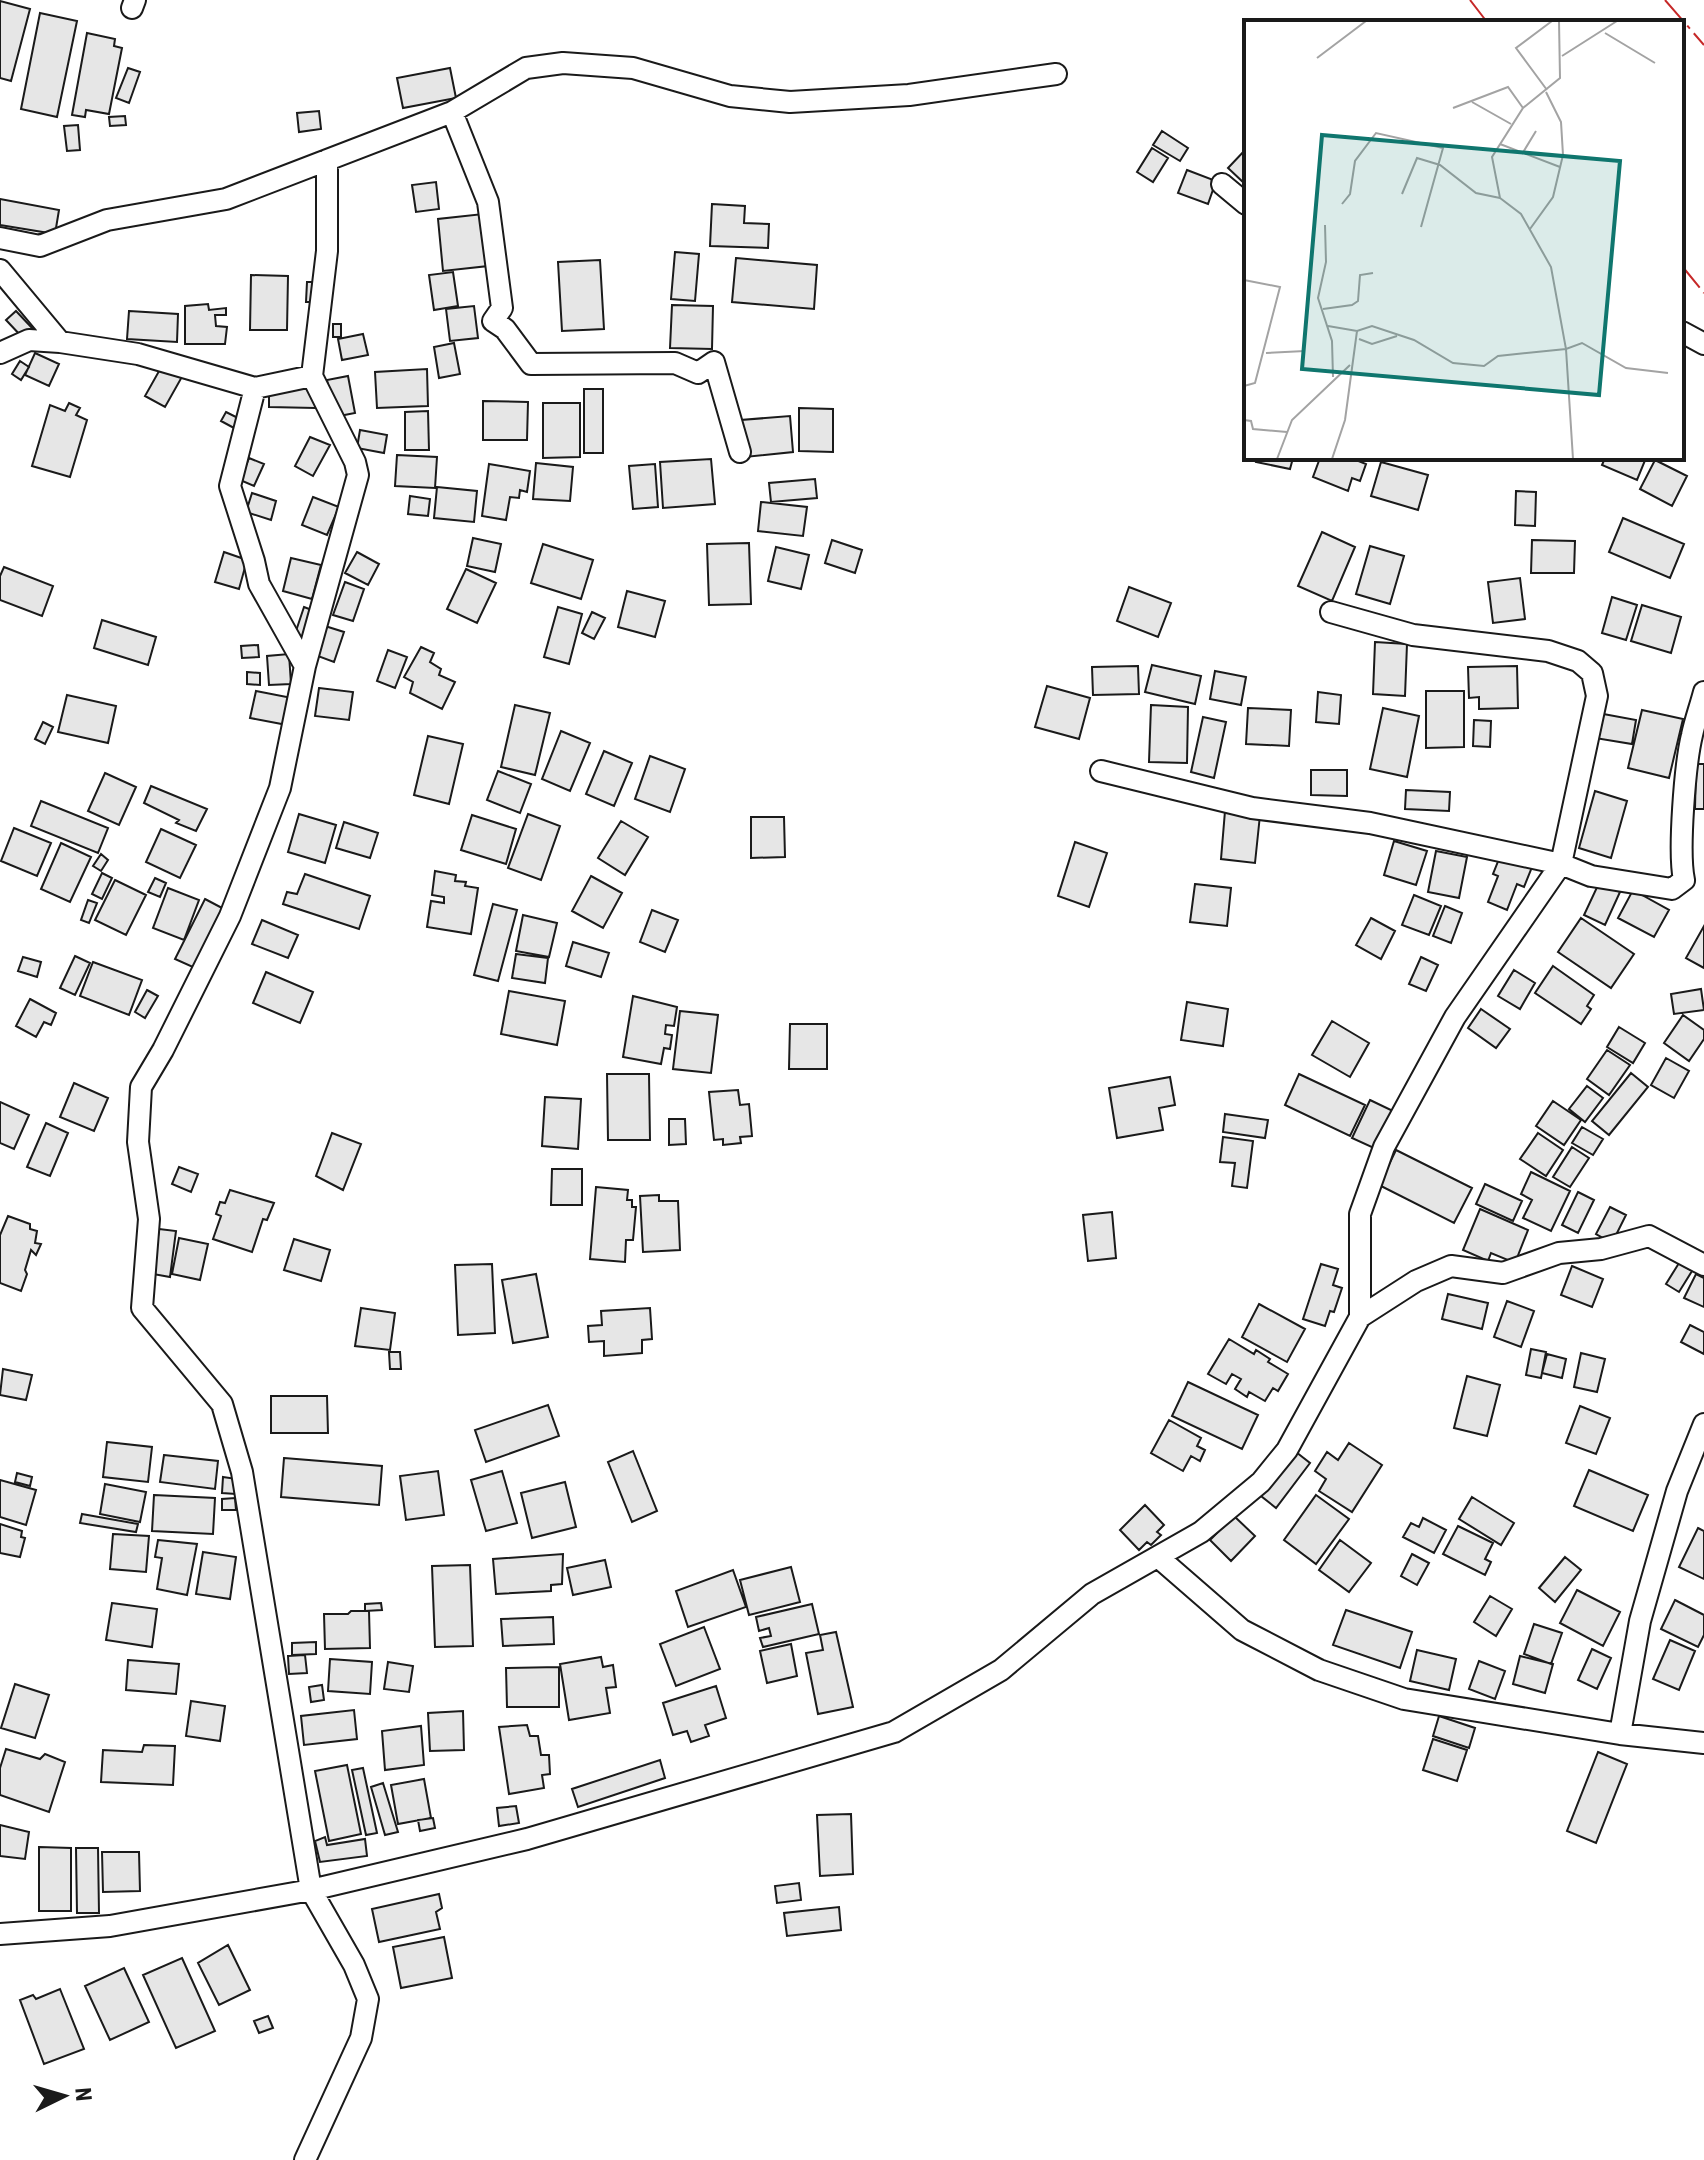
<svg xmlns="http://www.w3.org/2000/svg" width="1704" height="2160" font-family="'Roboto Condensed',sans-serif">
	<rect width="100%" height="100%" fill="#fff"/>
	<path fill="#e6e6e6" stroke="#1a1a1a" stroke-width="2" d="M0 1 30 9 11 81 0 78Z
		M40 13 77 21 57 117 21 109Z
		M87 33 115 39 114 46 122 48 109 114 86 110 85 117 72 115Z
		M128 68 140 72 129 103 116 98Z
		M450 68 456 98 403 108 397 78Z
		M319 111 321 129 299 132 297 113Z
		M125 116 126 125 110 126 109 117Z
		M78 125 80 150 67 151 64 126Z
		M1162 131 1188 148 1180 161 1153 145Z
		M1152 148 1168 158 1153 182 1137 172Z
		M1246 149V181L1244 183 1228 168Z
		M1187 170 1216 181 1208 204 1178 193Z
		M436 182 439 209 416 212 412 185Z
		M0 199 59 210 55 234 0 225Z
		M712 204 745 206 744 223 769 224 768 248 710 246Z
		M483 214 488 266 443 271 438 219Z
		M675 252 699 254 695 301 671 299Z
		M736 258 817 265 814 309 732 302Z
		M600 260 604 329 562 331 558 262Z
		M453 272 458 306 434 310 429 275Z
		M251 275 288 276 287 330H250Z
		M307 282H317V302H306Z
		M208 304 209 310 226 308V315H215L216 326 227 327 225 344H185V306Z
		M672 305 713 306 712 349 670 348Z
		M474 306 478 338 450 341 446 309Z
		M16 311 33 329 23 338 6 320Z
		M129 311 178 314 177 342 127 339Z
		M333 324H341V337H333Z
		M363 334 368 355 342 360 338 339Z
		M454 343 460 374 439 378 434 347Z
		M35 353 59 364 49 386 25 375Z
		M20 361 29 367 21 380 12 374Z
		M163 364 183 375 165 407 145 396Z
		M427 369 428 406 377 408 375 372Z
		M348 376 355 413 334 417 327 380Z
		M269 386 315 387V408L269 407Z
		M584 389H603V453H584Z
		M483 401 528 402 527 440H483Z
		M69 403 80 408 76 415 87 420 70 477 32 466 50 405 65 411Z
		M543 403H580V457L543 458Z
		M799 408 833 409V452L799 451Z
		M428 411 429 450H405V412Z
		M226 412 238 418 234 428 221 421Z
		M790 416 793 452 745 457 741 420Z
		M360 430 387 435 384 453 357 448Z
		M310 437 330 445 313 476 295 466Z
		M397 455 437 457 435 488 395 486Z
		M249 458 264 464 254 486 240 480Z
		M1257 458H1293L1290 469 1256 462Z
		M1320 458H1351L1366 464 1360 481 1352 478 1348 491 1313 477Z
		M1605 458H1646L1637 480 1602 465Z
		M711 459 715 504 663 508 660 462Z
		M1655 460 1687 476 1672 506 1640 489Z
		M1381 462 1428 475 1418 510 1371 496Z
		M536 463 573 467 570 501 533 499Z
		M489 464 530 471 527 492 520 490 519 498 510 497 506 520 482 516Z
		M655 464 658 507 633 509 629 466Z
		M815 479 817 498 771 502 769 483Z
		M437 487 477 491 474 522 434 518Z
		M1516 491 1536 492 1535 526 1515 525Z
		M252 493 276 501 271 520 246 512Z
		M410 496 430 499 428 516 408 514Z
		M313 497 339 507 327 535 302 525Z
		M761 502 807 507 803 536 758 531Z
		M1623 518 1684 544 1670 578 1609 552Z
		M1322 532 1355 547 1332 601 1298 586Z
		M473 538 501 544 495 572 467 566Z
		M832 540 862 550 855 573 825 563Z
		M1532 540 1575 541 1574 573H1531Z
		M749 543 751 604 709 605 707 544Z
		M543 544 593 560 581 599 531 583Z
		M1370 546 1404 556 1390 604 1356 594Z
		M776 547 809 555 801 589 768 581Z
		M224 552 247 560 239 589 215 582Z
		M357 552 379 564 368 585 345 573Z
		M291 558 321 565 312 599 283 591Z
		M4 567 53 586 42 616 0 600V576Z
		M466 569 496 583 477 623 447 609Z
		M1520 578 1525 619 1493 623 1488 582Z
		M345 582 364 589 353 621 333 615Z
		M1129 587 1171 603 1158 637 1117 621Z
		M627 591 665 601 655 637 618 627Z
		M1612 597 1637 605 1626 640 1602 633Z
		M1642 605 1681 617 1671 653 1631 641Z
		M304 607 317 612 307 641 294 637Z
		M558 607 582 614 569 664 544 657Z
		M592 612 605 618 594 639 582 633Z
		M102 620 156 637 148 665 94 648Z
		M325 626 344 632 334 662 315 655Z
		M1375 642 1407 644 1405 696 1373 694Z
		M258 645 259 657 242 658 241 646Z
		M421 647 434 653 430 662 441 669 439 675 455 682 442 709 410 693 413 682 404 677Z
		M388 650 407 657 395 688 377 681Z
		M289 654 291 684 269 685 267 656Z
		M1152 665 1201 676 1195 704 1145 692Z
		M1138 666 1139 694 1093 695 1092 667Z
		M1517 666 1518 708 1479 709V697L1469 698 1468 667Z
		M1215 671 1246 677 1241 705 1210 699Z
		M247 672 260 673V685L247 684Z
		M1047 686 1090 698 1079 739 1035 727Z
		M319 688 353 692 349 720 315 716Z
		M256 691 292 698 287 725 250 718Z
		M1426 691H1464V747L1426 748Z
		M1318 692 1341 695 1339 724 1316 722Z
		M67 695 116 706 108 743 58 732Z
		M515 705 550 713 535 775 501 767Z
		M1151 705 1188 707 1187 763 1149 762Z
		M1248 708 1291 710 1289 746 1246 744Z
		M1383 708 1419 716 1407 777 1370 769Z
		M1642 710 1683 719 1669 778 1628 768Z
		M1598 713 1636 720 1632 744 1595 738Z
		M1203 717 1226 722 1214 778 1191 772Z
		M1474 720 1491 721 1490 747 1473 746Z
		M43 722 53 727 45 744 35 739Z
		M561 731 590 743 570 791 542 779Z
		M428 736 463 744 449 804 414 795Z
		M604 751 632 763 614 806 586 794Z
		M650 756 685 769 670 812 635 799Z
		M1696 764H1704V809H1695Z
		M1311 770H1347V796L1311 795Z
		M498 771 531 784 520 813 487 800Z
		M105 773 136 787 119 825 88 811Z
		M151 786 207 809 196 831 176 823 179 820 144 803Z
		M1406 790 1450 792 1449 811 1405 809Z
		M1595 791 1627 801 1611 858 1579 848Z
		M41 801 108 828 98 853 31 826Z
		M1225 811 1260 815 1255 863 1221 859Z
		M299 814 336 825 325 863 288 852Z
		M528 814 560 826 541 880 508 868Z
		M472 815 516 829 506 864 461 850Z
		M751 817H784L785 857 751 858Z
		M621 821 648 837 625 875 598 858Z
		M344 822 378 833 370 858 336 848Z
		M14 828 51 843 37 876 1 861Z
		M161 829 196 845 180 878 146 862Z
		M1394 841 1427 851 1416 885 1384 875Z
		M1075 842 1107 853 1089 907 1058 896Z
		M61 843 91 857 70 902 41 889Z
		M1436 851 1467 857 1459 898 1428 892Z
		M101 854 108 860 101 871 93 866Z
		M1501 854 1532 867 1524 887 1517 884 1507 910 1488 902 1498 876 1493 874Z
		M435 871 456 875 455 881 466 882 465 886 478 888 471 934 427 927 431 901 444 903V897L432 895Z
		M102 873 112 878 102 899 92 894Z
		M305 874 370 896 359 929 283 904 287 892 297 894Z
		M591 876 622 893 603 928 572 911Z
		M155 878 166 883 160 897 148 892Z
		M115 880 146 895 126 935 95 920Z
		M1599 883 1620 892 1605 925 1584 915Z
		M1195 884 1231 888 1227 926 1190 922Z
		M168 888 199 900 184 940 153 928Z
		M1633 890 1669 910 1654 937 1618 918Z
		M1414 895 1441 906 1429 935 1402 925Z
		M205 899 224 909 195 968 175 959Z
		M88 900 97 903 89 923 81 920Z
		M493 904 517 910 498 981 474 975Z
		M1445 906 1462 913 1451 943 1433 936Z
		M652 910 678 920 665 952 640 942Z
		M523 915 557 923 549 957 516 951Z
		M1371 918 1395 931 1381 959 1356 945Z
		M1581 918 1634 954 1611 988 1558 952Z
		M262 920 298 935 288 958 252 944Z
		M1704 926V968L1686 958Z
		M573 942 609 953 601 977 566 966Z
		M516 954 548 958 545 983 512 978Z
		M75 956 90 963 75 995 60 988Z
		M23 957 41 962 37 977 18 971Z
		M1421 957 1438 965 1426 991 1409 984Z
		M93 962 142 980 129 1015 80 996Z
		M1553 966 1594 995 1587 1006 1591 1009 1581 1024 1535 993Z
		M1514 970 1535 983 1520 1009 1498 996Z
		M266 972 313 992 300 1023 253 1003Z
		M1701 989 1704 1010 1674 1014 1671 994Z
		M147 990 158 996 145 1018 135 1012Z
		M509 991 565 1001 557 1045 501 1034Z
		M633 996 677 1007 674 1026 666 1025 665 1034 672 1035 670 1049 664 1048 661 1064 623 1057Z
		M30 999 56 1013 51 1025 44 1022 36 1037 16 1026Z
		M1187 1002 1228 1009 1223 1046 1181 1040Z
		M1481 1009 1510 1029 1496 1048 1468 1028Z
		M680 1011 718 1015 711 1073 673 1069Z
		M1683 1015 1704 1030V1039L1689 1061 1664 1043Z
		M1332 1021 1369 1043 1350 1077 1312 1055Z
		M790 1024H827V1069H789Z
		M1619 1027 1645 1043 1633 1063 1607 1047Z
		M1607 1050 1630 1065 1609 1095 1587 1079Z
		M1666 1058 1689 1071 1674 1098 1651 1085Z
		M1631 1073 1648 1087 1609 1135 1592 1121Z
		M607 1074H649L650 1140H608Z
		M1299 1074 1365 1105 1350 1136 1285 1105Z
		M1170 1077 1175 1105 1159 1108 1163 1130 1117 1138 1109 1088Z
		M74 1083 108 1098 94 1131 60 1117Z
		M1587 1086 1603 1098 1585 1122 1569 1109Z
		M738 1090 740 1105 749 1104 752 1136 740 1137 741 1143 723 1145V1139L714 1140 709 1092Z
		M545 1097 581 1099 578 1149 542 1146Z
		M1370 1100 1393 1111 1376 1149 1352 1138Z
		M1553 1101 1581 1120 1564 1145 1536 1126Z
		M0 1102 29 1115 14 1149 0 1143Z
		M1225 1114 1268 1120 1265 1138 1223 1132Z
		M669 1119H685L686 1144 669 1145Z
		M46 1123 68 1133 50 1176 27 1167Z
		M1582 1127 1603 1139 1593 1155 1572 1143Z
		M332 1133 361 1144 343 1190 316 1176Z
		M1538 1133 1563 1150 1546 1176 1520 1159Z
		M1223 1137 1253 1141 1247 1188 1232 1186 1235 1163 1220 1162Z
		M1572 1147 1589 1158 1570 1187 1553 1177Z
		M1396 1150 1472 1188 1454 1223 1379 1185Z
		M179 1167 198 1174 191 1192 172 1184Z
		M552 1169H582V1205H551Z
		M1531 1172 1570 1191 1551 1231 1523 1218 1532 1200 1521 1194Z
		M1485 1184 1522 1201 1513 1221 1476 1204Z
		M596 1187 628 1190 627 1200H632V1207H636L633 1240H626L625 1262 590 1259Z
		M230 1190 274 1203 267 1220 263 1219 252 1252 213 1239 221 1216 216 1214 220 1202 225 1203Z
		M1578 1192 1594 1200 1578 1233 1562 1225Z
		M659 1195V1201H678L680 1250 643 1252 640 1196Z
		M1610 1207 1626 1215 1612 1243 1596 1234Z
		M1480 1209 1528 1230 1515 1263 1491 1253 1488 1261 1463 1250Z
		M1112 1212 1116 1258 1088 1261 1083 1215Z
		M8 1216 30 1224V1229L37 1231 35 1243 41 1244 36 1255 31 1250 25 1270 27 1274 21 1291 0 1283V1235Z
		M159 1229 176 1231 170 1277 153 1274Z
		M179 1238 208 1244 200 1280 172 1274Z
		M294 1239 330 1250 321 1281 284 1270Z
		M1679 1263 1692 1271 1679 1292 1666 1284Z
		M492 1264 495 1333 458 1335 455 1265Z
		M1321 1264 1338 1269 1333 1285 1342 1288 1334 1312 1330 1311 1325 1326 1303 1319Z
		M1572 1266 1603 1279 1592 1307 1561 1295Z
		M536 1274 548 1337 513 1343 502 1280Z
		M1696 1274 1704 1278V1307L1684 1298Z
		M1448 1294 1488 1303 1482 1329 1442 1319Z
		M1507 1301 1534 1311 1521 1347 1494 1337Z
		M1259 1304 1305 1329 1287 1362 1242 1337Z
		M361 1308 395 1313 390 1350 355 1346Z
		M650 1308 652 1339 642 1340V1353L604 1356V1341L589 1342 588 1326 602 1325 601 1311Z
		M1690 1325 1704 1332V1354L1681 1342Z
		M1229 1339 1254 1354 1256 1350 1270 1359 1268 1362 1288 1374 1278 1391 1273 1388 1265 1401 1249 1392 1247 1397 1235 1389 1241 1379 1232 1374 1226 1384 1208 1374Z
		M1531 1349 1546 1352 1541 1378 1526 1375Z
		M389 1352H400L401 1369H390Z
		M1581 1353 1605 1359 1597 1392 1574 1387Z
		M1547 1354 1566 1359 1562 1378 1542 1373Z
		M3 1369 32 1375 26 1400 0 1395Z
		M1467 1376 1500 1385 1487 1436 1454 1428Z
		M1188 1382 1258 1415 1242 1449 1172 1416Z
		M271 1396H327L328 1433H271Z
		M548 1405 559 1436 486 1462 475 1430Z
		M1580 1406 1610 1418 1596 1454 1566 1443Z
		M1169 1420 1201 1438 1197 1446 1205 1450 1200 1461 1191 1456 1183 1471 1151 1453Z
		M107 1442 152 1447 148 1482 103 1477Z
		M1349 1443 1382 1465 1352 1512 1319 1491 1326 1479 1315 1471 1327 1452 1338 1460Z
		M633 1451 657 1511 632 1522 608 1462Z
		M1296 1452 1310 1463 1276 1508 1261 1496Z
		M164 1455 218 1461 215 1489 160 1482Z
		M284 1458 382 1466 379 1505 281 1497Z
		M1589 1470 1648 1495 1633 1531 1574 1506Z
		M438 1471 444 1515 406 1520 400 1476Z
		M502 1471 517 1523 486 1531 471 1480Z
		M17 1473 32 1477 30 1486 15 1482Z
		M223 1477 237 1479 236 1494 222 1493Z
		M0 1480 36 1490 26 1525 0 1517Z
		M565 1482 576 1527 532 1538 521 1493Z
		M105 1484 146 1492 140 1522 100 1514Z
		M154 1495 215 1498 213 1534 152 1531Z
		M1316 1495 1349 1519 1316 1564 1284 1540Z
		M1472 1497 1514 1523 1501 1545 1459 1519Z
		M235 1498 236 1510H222V1499Z
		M1145 1505 1164 1525 1157 1532 1161 1535 1151 1545 1147 1542 1139 1550 1120 1530Z
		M82 1514 138 1524 136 1532 80 1523Z
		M1234 1516 1255 1536 1231 1561 1210 1540Z
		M1423 1518 1446 1530 1434 1553 1403 1537 1411 1523 1419 1527Z
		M0 1524 22 1531 21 1537 25 1538 20 1557 0 1553Z
		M1458 1526 1493 1543 1485 1559 1491 1562 1485 1575 1443 1554Z
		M1698 1528 1704 1531V1579L1679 1567Z
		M113 1534 149 1536 146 1572 110 1569Z
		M158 1540 197 1544 187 1595 157 1589 162 1558 155 1557Z
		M1340 1540 1371 1563 1349 1592 1319 1570Z
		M203 1552 236 1557 230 1599 196 1594Z
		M563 1554 562 1584 551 1585V1591L496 1594 493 1559Z
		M1412 1554 1429 1563 1417 1585 1401 1576Z
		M1565 1557 1581 1570 1555 1602 1539 1588Z
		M605 1560 611 1587 573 1595 567 1568Z
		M470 1565 473 1646 435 1647 432 1566Z
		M791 1567 800 1602 749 1615 740 1580Z
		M733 1570 746 1607 688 1627 676 1591Z
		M1577 1590 1620 1612 1603 1646 1560 1623Z
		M1490 1596 1512 1609 1496 1636 1474 1622Z
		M1675 1600 1704 1615V1635L1698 1647 1661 1629Z
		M112 1603 157 1609 152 1647 106 1640Z
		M381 1603 382 1610 365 1611V1604Z
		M812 1604 819 1634 763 1647 760 1638 771 1636 769 1628 759 1631 756 1617Z
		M1346 1610 1412 1632 1400 1668 1333 1645Z
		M351 1611H369L370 1648 325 1649 324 1614H348Z
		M553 1617 554 1644 503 1646 501 1619Z
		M1534 1624 1562 1633 1551 1664 1524 1654Z
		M704 1627 720 1669 676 1686 660 1644Z
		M836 1632 853 1707 818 1714 806 1653 823 1650 820 1635Z
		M1670 1640 1695 1651 1679 1690 1653 1679Z
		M316 1642V1654L292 1655V1643Z
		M791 1644 797 1676 767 1683 760 1651Z
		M1592 1649 1611 1658 1597 1689 1578 1680Z
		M1417 1650 1456 1659 1449 1690 1410 1681Z
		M305 1655 307 1673 289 1674 288 1656Z
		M1520 1656 1553 1664 1545 1693 1513 1684Z
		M601 1657 603 1667 613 1665 616 1687 606 1688 610 1713 569 1720 560 1664Z
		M330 1659 372 1662 370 1694 328 1691Z
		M128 1660 179 1664 176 1694 126 1690Z
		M1479 1661 1505 1671 1495 1699 1469 1689Z
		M388 1662 413 1666 409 1692 384 1689Z
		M559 1667V1707H507L506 1668Z
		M15 1684 49 1695 35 1738 1 1728Z
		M322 1685 324 1700 311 1702 309 1687Z
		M716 1686 726 1718 705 1725 709 1736 691 1742 687 1731 673 1735 663 1703Z
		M191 1701 225 1706 220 1741 186 1736Z
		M354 1710 357 1739 304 1745 301 1716Z
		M463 1711 464 1750 430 1751 428 1713Z
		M1439 1716 1475 1728 1469 1748 1433 1736Z
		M527 1725 530 1736H538L541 1755H549L550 1774 542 1775 544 1788 509 1794 499 1727Z
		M421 1726 424 1765 385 1770 382 1731Z
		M1433 1739 1467 1750 1457 1781 1423 1770Z
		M144 1745 175 1746 173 1785 101 1782 103 1750 142 1752Z
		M6 1749 40 1759 45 1754 65 1762 49 1812 0 1795V1768Z
		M1598 1752 1627 1764 1596 1843 1567 1831Z
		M660 1760 665 1778 578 1807 572 1789Z
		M347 1765 361 1834 329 1841 315 1771Z
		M363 1768 377 1833 366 1835 352 1770Z
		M424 1779 431 1818 398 1824 391 1785Z
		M383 1783 398 1832 385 1835 371 1787Z
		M516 1806 519 1823 499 1826 497 1808Z
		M851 1814 853 1874 820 1876 817 1815Z
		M433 1818 435 1828 420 1831 418 1820Z
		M0 1825 29 1832 25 1859 0 1856Z
		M325 1837 327 1845 365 1839 367 1856 320 1862 315 1841Z
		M39 1847 71 1848V1911H39Z
		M76 1848H98L99 1913H77Z
		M102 1852H139L140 1891 103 1892Z
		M799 1883 801 1900 777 1903 775 1886Z
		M439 1894 442 1908 436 1912 440 1929 379 1942 372 1909Z
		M839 1907 841 1930 787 1936 784 1913Z
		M444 1937 452 1978 401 1988 393 1947Z
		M228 1945 250 1990 219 2005 198 1963Z
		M182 1958 215 2031 176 2048 143 1975Z
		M124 1968 149 2022 110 2040 85 1986Z
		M60 1989 84 2049 44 2064 20 2000 33 1995 36 1999Z
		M268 2016 273 2028 259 2033 254 2021Z"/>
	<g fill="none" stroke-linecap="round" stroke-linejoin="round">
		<defs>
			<path id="street" d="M132 8 135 0
				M452 112 488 202 502 308 493 321 505 329 531 364 675 363 698 373 714 362 740 452
				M1222 184 1246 204
				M0 238 40 246 107 220 226 199 452 112 526 68 563 63 633 68 730 96 790 102 909 95 1056 74
				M0 270 60 342
				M1682 332 1704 344
				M0 353 29 340 60 342 138 354 255 388 312 376
				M255 388 230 486 254 561 259 584 305 666
				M1331 612 1413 635 1548 651 1578 661 1592 673 1597 696 1561 864 1455 1017 1384 1147 1360 1214V1317
				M1101 771 1252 808 1370 823 1561 864 1591 876 1672 889 1684 880C1678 852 1685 764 1692 735 1695 721 1700 707 1704 692
				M1158 1557 1242 1630 1319 1670 1404 1699 1620 1734 1704 1743
				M1620 1734 1640 1621 1677 1491 1704 1424
				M0 1934 110 1926 311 1890 527 1839 894 1732 1001 1670 1092 1594 1201 1532 1261 1482 1287 1450 1360 1317 1416 1281 1451 1266 1503 1273 1559 1253 1601 1249 1649 1236 1704 1265
				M305 2160 361 2038 368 1999 354 1965 311 1890 242 1472 222 1404 142 1308 149 1219 138 1142 141 1087 163 1050 230 916 280 788 305 666 358 475 355 462 312 376 327 251V160"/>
		</defs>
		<use href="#street" stroke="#1a1a1a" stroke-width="24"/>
		<use href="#street" stroke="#fff" stroke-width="20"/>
		<path stroke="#c62828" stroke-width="2" stroke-dasharray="28 6 4 6" stroke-linecap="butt" d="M1470 0 1487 22
			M1665 0 1704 45
			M1682 266 1704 293"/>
	</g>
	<g transform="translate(1244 20)">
		<rect width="440" height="440" fill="#fff"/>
		<path fill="none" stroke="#a3a3a3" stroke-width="2" d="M315 1 316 58 279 88 248 137 256 178 277 194 307 247 322 329 329 439M361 13 411 43M318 36 373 1M73 38 122 1M303 70 272 28 308 1M228 82 267 104M209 88 264 67 279 88M256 124 316 147M278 134 292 111M158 174 173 138 196 145 232 173 256 178M98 184 106 174 111 141 132 113 199 128 177 207M81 205 82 242 74 278 88 321 89 357M286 209 309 177 319 135 317 102 302 72M0 260 36 267 11 363 0 366M79 289 108 285 114 281 116 255 129 253M84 306 113 311 128 306 170 320 209 343 240 346 254 336 322 329 338 323 382 348 424 353M115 319 128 324 153 316M22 333 61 331M0 400 7 401 9 409 43 412M33 439 48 400 106 345M88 439 101 400 113 311"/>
		<path fill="#0f766e" fill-opacity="0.15" stroke="#0f766e" stroke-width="4" d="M78 115 376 141 355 375 58 349Z"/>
		<rect width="440" height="440" fill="none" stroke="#1a1a1a" stroke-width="4"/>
	</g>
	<g transform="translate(64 2096) rotate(85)" stroke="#ffffff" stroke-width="6" paint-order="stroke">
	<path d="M0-6L14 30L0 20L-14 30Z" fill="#1a1a1a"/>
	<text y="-12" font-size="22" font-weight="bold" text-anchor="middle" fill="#1a1a1a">N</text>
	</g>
</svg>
